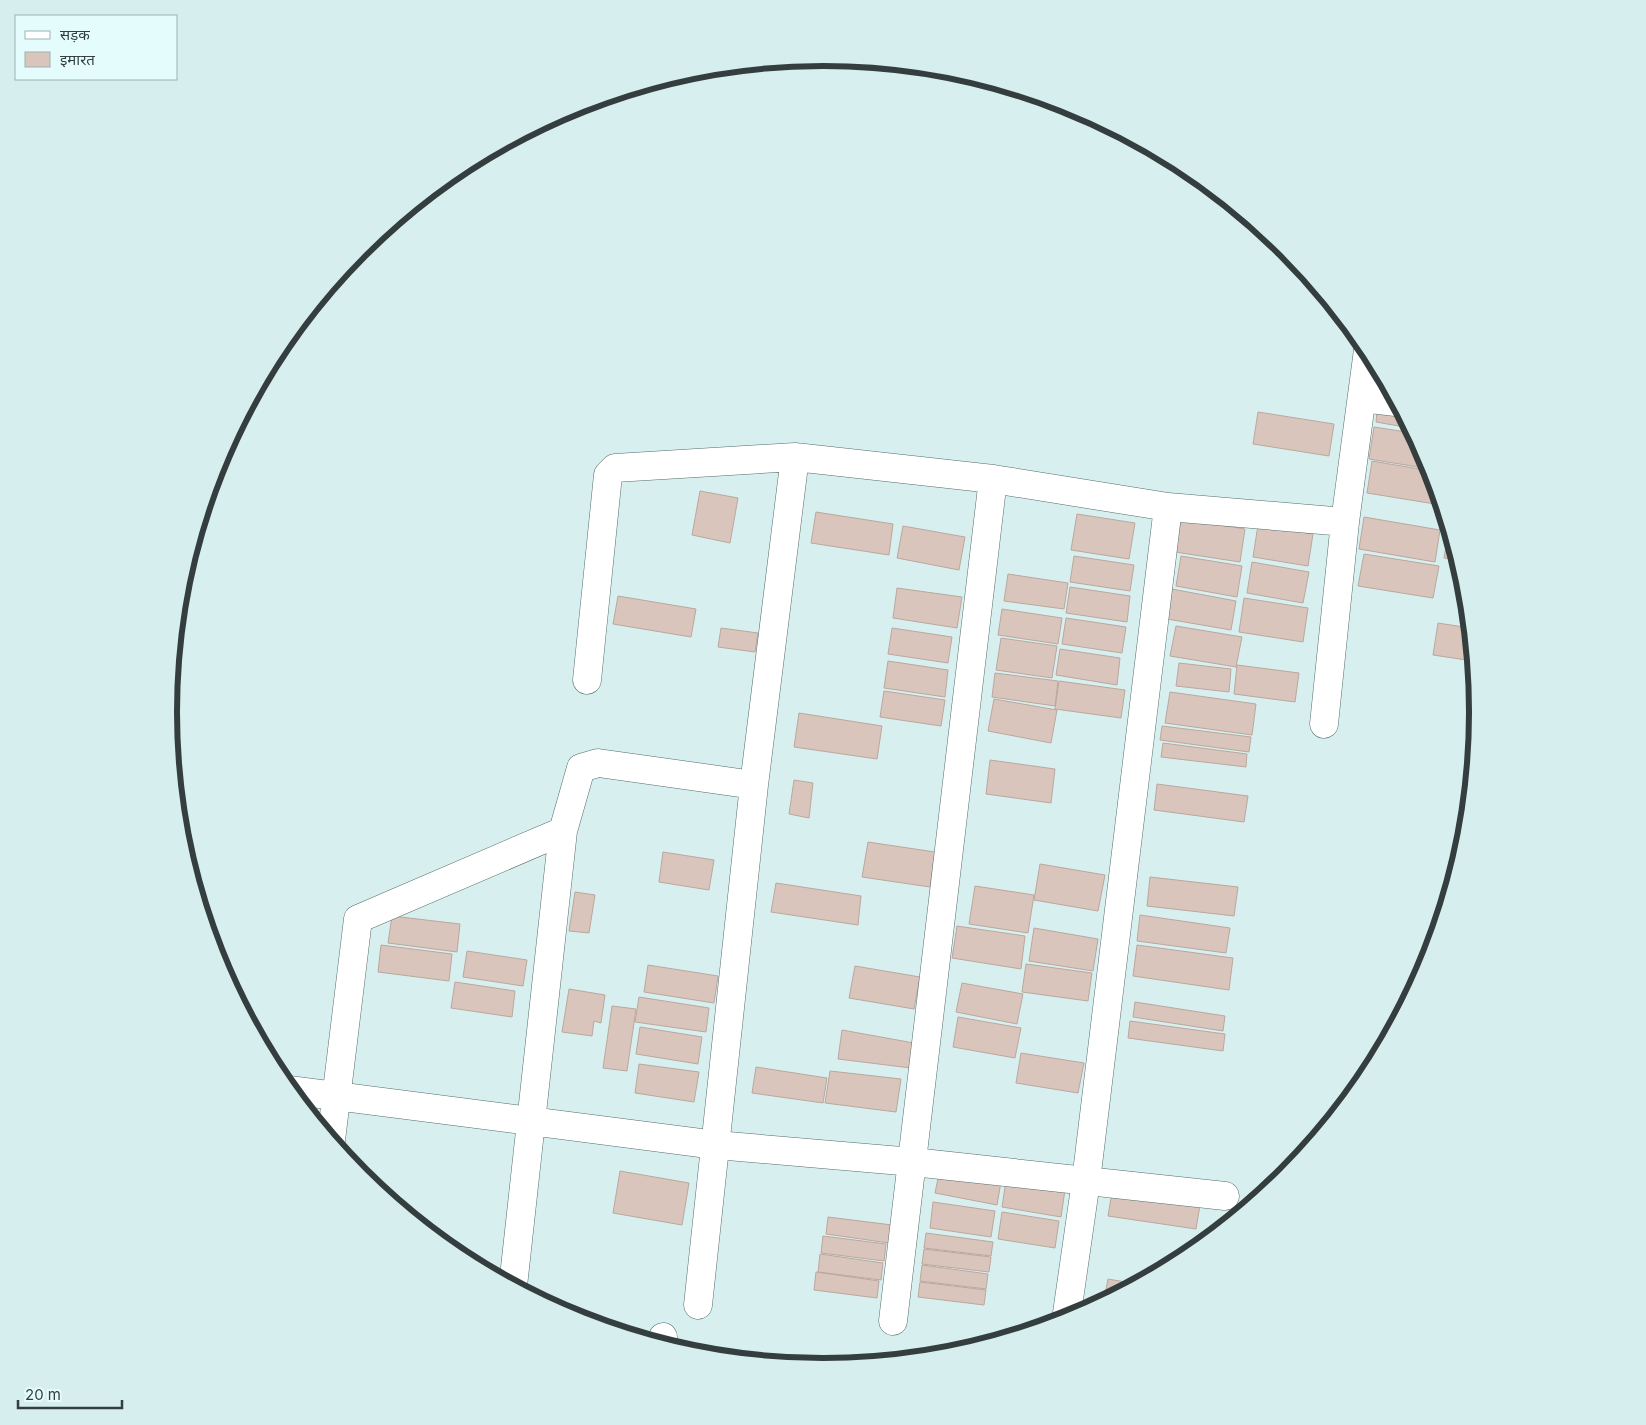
<svg xmlns="http://www.w3.org/2000/svg" width="1646" height="1425" font-family="Inter,'Noto Sans Devanagari',sans-serif">
	<rect width="100%" height="100%" fill="#d7f0ef"/>
	<path fill="#dac5bc" stroke="#bba79f" d="M1258 412 1334 424 1329 456 1253 444Z
		M1377 412 1403 415 1410 428 1376 422Z
		M1374 427 1413 433 1430 469 1369 459Z
		M1372 461 1431 471 1441 505 1367 493Z
		M700 491 738 498 730 543 692 535Z
		M816 512 893 524 889 555 811 543Z
		M1077 514 1135 523 1129 559 1071 550Z
		M1364 517 1440 530 1435 562 1359 549Z
		M1181 519 1245 529 1240 562 1175 552Z
		M1258 525 1313 534 1308 566 1253 557Z
		M903 526 965 537 959 570 897 558Z
		M1449 529 1458 560 1444 558Z
		M1364 554 1439 566 1433 598 1358 586Z
		M1074 556 1134 565 1130 591 1070 582Z
		M1181 556 1242 566 1237 597 1176 586Z
		M1252 562 1309 572 1303 603 1247 593Z
		M1008 574 1068 583 1064 609 1004 601Z
		M1070 587 1130 596 1127 622 1066 613Z
		M897 588 962 597 957 628 893 618Z
		M1172 589 1236 601 1231 630 1167 619Z
		M618 596 696 609 691 637 613 624Z
		M1244 598 1308 608 1303 642 1239 632Z
		M1002 609 1062 618 1058 644 998 635Z
		M1066 618 1126 627 1122 653 1062 644Z
		M1438 623 1470 628 1473 661 1433 655Z
		M1176 626 1242 637 1236 667 1170 656Z
		M721 628 758 633 755 652 718 647Z
		M892 628 952 637 948 663 888 654Z
		M1001 638 1057 646 1052 678 996 670Z
		M1060 649 1120 658 1117 685 1056 675Z
		M888 661 948 670 945 697 884 688Z
		M1179 663 1231 669 1229 692 1176 686Z
		M1237 665 1299 673 1295 702 1234 694Z
		M995 673 1058 681 1055 706 992 697Z
		M1059 681 1125 690 1121 718 1055 709Z
		M884 691 945 700 941 726 880 717Z
		M1170 692 1256 704 1252 735 1165 723Z
		M994 699 1057 710 1051 743 988 731Z
		M799 713 882 726 877 759 794 747Z
		M1162 726 1251 737 1249 752 1160 740Z
		M1163 743 1247 754 1246 767 1161 757Z
		M990 760 1055 769 1051 803 986 794Z
		M794 780 813 783 809 818 789 814Z
		M1157 784 1248 796 1244 822 1154 810Z
		M868 842 935 852 930 887 862 877Z
		M663 852 714 860 709 890 659 882Z
		M1040 864 1105 875 1098 911 1034 900Z
		M1150 877 1238 887 1234 916 1147 906Z
		M776 883 861 896 858 925 771 912Z
		M975 886 1034 895 1028 933 969 924Z
		M575 892 595 895 589 933 569 931Z
		M1140 915 1230 928 1226 953 1137 941Z
		M392 916 460 924 457 952 388 943Z
		M957 926 1025 936 1021 969 952 958Z
		M1034 928 1098 939 1093 971 1029 961Z
		M381 945 452 954 449 981 378 972Z
		M1137 945 1233 958 1229 990 1133 976Z
		M467 951 527 960 523 986 463 977Z
		M1026 964 1092 973 1088 1001 1022 992Z
		M648 965 718 976 714 1003 644 992Z
		M855 966 920 977 914 1009 849 998Z
		M455 982 515 991 512 1017 451 1008Z
		M962 983 1023 994 1017 1024 956 1012Z
		M569 989 605 995 601 1023 594 1021 592 1036 562 1032Z
		M639 997 709 1008 706 1032 635 1022Z
		M1135 1002 1225 1016 1223 1031 1133 1017Z
		M612 1006 636 1009 627 1071 603 1068Z
		M958 1017 1021 1028 1015 1058 953 1047Z
		M1130 1021 1225 1034 1223 1051 1128 1038Z
		M640 1027 702 1037 698 1064 636 1054Z
		M842 1030 914 1043 911 1068 838 1059Z
		M1021 1053 1084 1063 1078 1093 1016 1083Z
		M639 1064 699 1072 694 1102 635 1093Z
		M756 1067 827 1078 823 1103 752 1093Z
		M830 1071 901 1079 896 1112 825 1103Z
		M306 1110 323 1113 320 1127Z
		M941 1164 1002 1176 997 1205 935 1193Z
		M620 1171 689 1183 682 1225 613 1213Z
		M1007 1174 1066 1183 1061 1217 1002 1207Z
		M1113 1186 1201 1199 1196 1229 1108 1216Z
		M933 1202 995 1211 991 1237 930 1228Z
		M1002 1212 1059 1221 1055 1248 998 1239Z
		M828 1217 892 1225 889 1243 826 1234Z
		M926 1233 993 1242 991 1256 924 1248Z
		M823 1236 886 1244 884 1261 821 1253Z
		M924 1249 991 1257 989 1272 922 1264Z
		M820 1254 883 1263 881 1280 818 1272Z
		M922 1265 988 1274 986 1289 920 1281Z
		M816 1272 879 1281 877 1298 814 1290Z
		M1108 1279 1137 1284 1104 1300Z
		M920 1282 986 1290 984 1305 918 1297Z"/>
	<g fill="none" stroke-linecap="round" stroke-linejoin="round">
		<defs>
			<path id="street" d="M1362 398 1396 402
				M587 680 608 475 615 468 795 457 993 479 1168 507 1345 522
				M1324 724 1345 522 1368 350
				M289 1090 716 1145 913 1162 1225 1196
				M331 1140 358 919 563 831 581 768 598 763 754 785 795 457
				M513 1286 563 831
				M698 1305 754 785
				M1066 1320 1086 1181 1168 507
				M893 1321 993 479
				M662 1345 663 1337"/>
		</defs>
		<use href="#street" stroke="#566c6b" stroke-width="29"/>
		<use href="#street" stroke="#fff" stroke-width="28"/>
	</g>
	<path d="M0 0H1646V1425H0ZM177 712a646 646 0 1 1 1292 0a646 646 0 1 1-1292 0Z" fill="#d6eeed" fill-rule="evenodd"/>
	<path fill="none" stroke="#343e3e" stroke-width="6" d="M177 712a646 646 0 1 1 1292 0a646 646 0 1 1-1292 0Z"/>
	<rect x="15" y="15" width="162" height="65" fill="#e4fdfc" stroke="#9eb1b0"/>
	<rect x="25" y="31" width="25" height="8" fill="#ffffff" stroke="#9eb1b0"/>
	<text x="60" y="40" font-size="15" fill="#343e3e">सड़क</text>
	<rect x="25" y="52" width="25" height="15" fill="#dac5bc" stroke="#9eb1b0"/>
	<text x="60" y="65" font-size="15" fill="#343e3e">इमारत</text>
	<path d="M18 1400v8h104v-8" fill="none" stroke="#343e3e" stroke-width="2.5"/>
	<text x="25" y="1400" font-size="15" fill="#343e3e" stroke="#e4fdfc" stroke-width="4" paint-order="stroke">20 m</text>
</svg>
